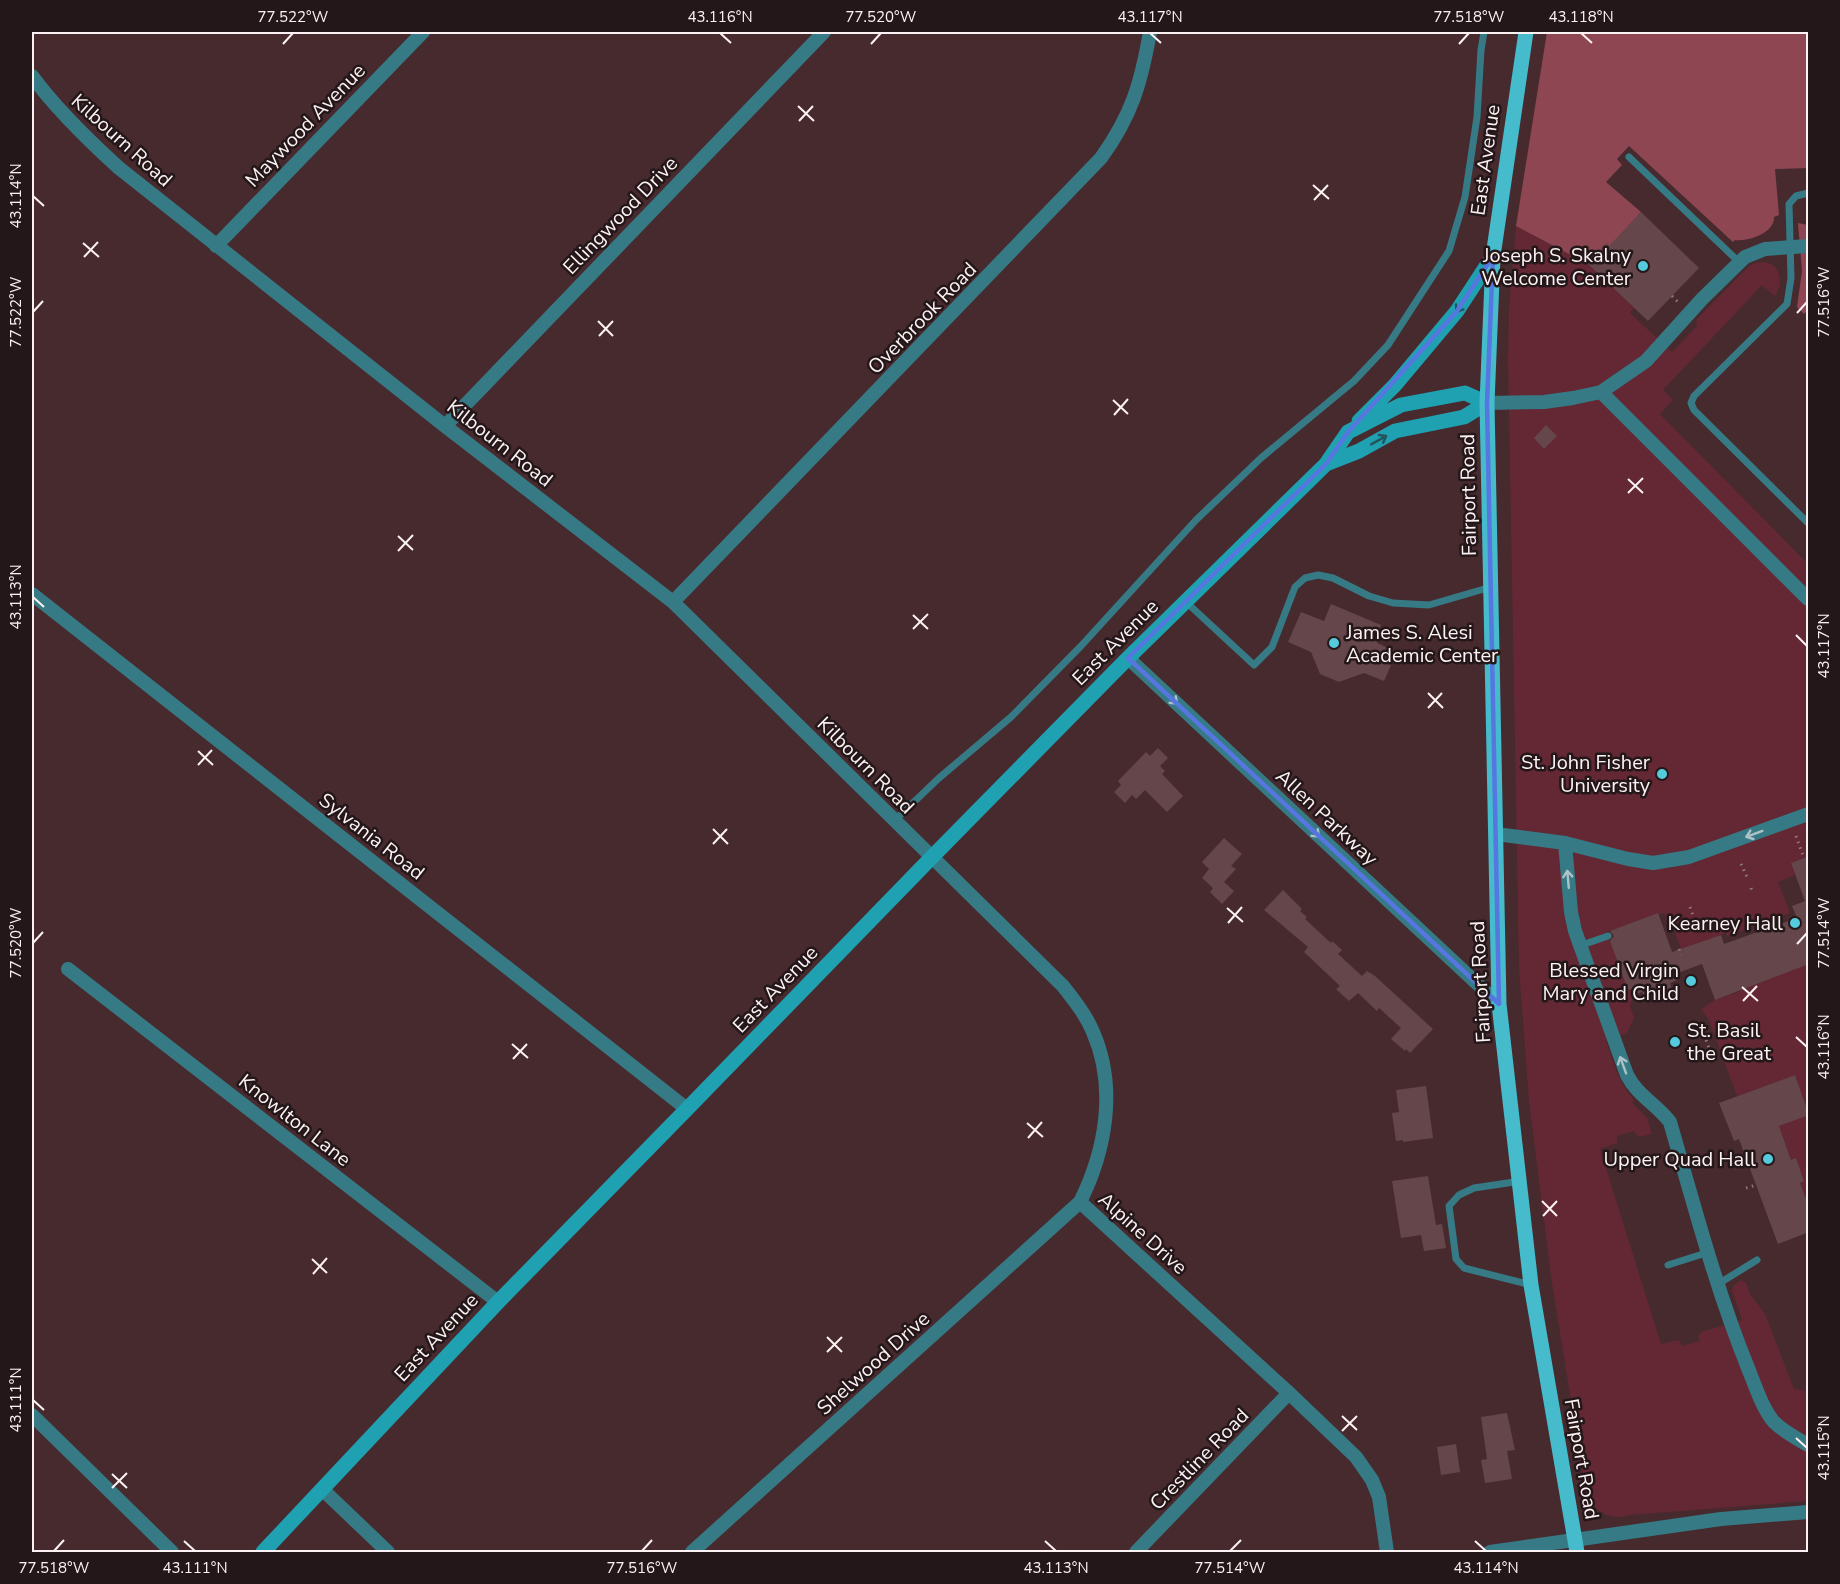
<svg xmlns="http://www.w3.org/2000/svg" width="1840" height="1584" font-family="'Nunito Sans',sans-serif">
	<rect width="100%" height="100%" fill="#472a2e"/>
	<path fill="#632833" d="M1516 226 1588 264 1634 308 1630 313 1672 352 1697 326 1696 320 1749 266C1773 253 1788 275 1775 296L1762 285 1663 390 1673 400 1660 414 1808 564V856L1791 863 1795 875 1778 882 1790 913 1727 936 1726 933 1681 949 1674 929 1670 930 1664 913 1607 932 1628 990 1632 989 1634 995 1630 1006 1634 1018 1627 1033 1606 1041C1613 1061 1619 1084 1634 1100L1632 1103 1647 1118 1652 1134 1638 1137 1634 1131 1617 1136V1143L1600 1149 1661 1344 1679 1340 1682 1346 1700 1341 1698 1337 1701 1332 1742 1320 1732 1290 1734 1285 1741 1280 1746 1283 1750 1294 1765 1314 1794 1389 1808 1391V1501L1629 1515C1610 1522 1594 1510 1586 1494L1552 1283 1529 1101 1519 967 1508 357 1509 308Z
		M1808 964V1113L1795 1075 1737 1096 1709 1020 1701 1009 1715 1000 1741 991 1740 989Z
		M1808 1115V1207L1800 1183 1804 1181 1796 1158 1791 1160 1779 1126Z"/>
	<path fill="#8e4752" d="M1547 32H1808V168L1775 169 1779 215 1774 217C1775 233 1748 242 1735 240L1733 242 1629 146 1617 159 1622 165 1606 182 1641 212 1610 247 1607 244 1588 264 1516 226Z
		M1798 223 1808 225V310L1804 314 1797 307 1802 271Z"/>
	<path fill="#65464a" d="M1641 212 1699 268 1648 321 1588 264 1607 243 1609 246Z
		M1546 425 1557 436 1544 449 1534 438Z
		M1331 604 1381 625 1378 633 1381 634 1377 643 1397 652 1384 681 1364 673 1339 682 1320 674 1311 652 1288 642 1301 612 1324 621Z
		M1158 748 1168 758 1160 766 1165 771 1162 774 1183 796 1167 812 1145 790 1136 799 1132 795 1125 803 1114 792 1121 785 1118 781 1146 752 1150 756Z
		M1224 838 1242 854 1231 866 1236 869 1224 882 1234 891 1222 904 1210 892 1213 888 1202 878 1209 869 1202 862Z
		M1809 856V964L1715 1000 1702 964 1675 974 1677 980 1670 983 1673 992 1646 1002 1642 992 1634 995 1632 989 1628 990 1610 941 1614 936 1610 931 1658 913 1672 952 1721 935 1724 944 1797 918 1792 906 1805 901 1791 863Z
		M1283 890 1302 909 1300 911 1307 917 1305 919 1331 943 1332 941 1342 950 1338 954 1362 976 1367 971 1375 976 1433 1029 1410 1053 1406 1049 1405 1051 1391 1039 1401 1028 1379 1008 1377 1011 1358 993 1349 1001 1336 989 1340 986 1304 952 1308 947 1264 910Z
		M1795 1075 1809 1115 1779 1126 1791 1160 1796 1158 1804 1181 1800 1183 1809 1207V1232L1778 1244 1739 1139 1734 1141 1719 1103Z
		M1426 1086 1433 1138 1403 1142V1140L1396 1141 1392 1113 1399 1112 1396 1090Z
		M1428 1176 1436 1225 1442 1224 1446 1248 1424 1251 1421 1235 1401 1238 1392 1181Z
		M1507 1413 1515 1450 1507 1451 1512 1479 1485 1483 1481 1460 1487 1459 1481 1417Z
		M1456 1444 1460 1472 1441 1475 1437 1447Z"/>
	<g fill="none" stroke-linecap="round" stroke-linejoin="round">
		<path stroke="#907a7c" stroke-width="3" stroke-dasharray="1.5 4.5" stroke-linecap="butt" d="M1672 296 1679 303
			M1796 836 1804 858
			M1741 864 1747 877
			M1751 888 1752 891
			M1690 907 1694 918
			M1679 949 1681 955
			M1706 1040 1709 1048
			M1746 1188 1756 1185"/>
		<path stroke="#367a85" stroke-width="7" d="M1629 157 1739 262
			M1808 193 1796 196 1789 204 1791 278 1787 304 1694 396 1691 403 1694 410 1808 523
			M1186 602 1254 665 1272 647 1295 587 1305 578 1318 575 1333 578 1369 596 1393 603 1429 605 1491 587
			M895 820 939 778 1011 717 1081 646 1196 520 1261 458 1354 381 1388 345 1449 251 1465 197 1477 117 1481 50 1484 32
			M1579 946 1608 936
			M1521 1181 1474 1188 1459 1195 1449 1206 1456 1259 1464 1268 1531 1285
			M1668 1265 1709 1252
			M1718 1284 1757 1260"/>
		<path stroke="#367a85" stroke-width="14" d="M32 76C57 110 87 139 119 168L445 426 673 602 1063 986C1074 1000 1086 1015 1093 1032 1117 1087 1106 1150 1080 1202L692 1552
			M216 246 423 32
			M1601 392 1808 599
			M1487 403 1544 402 1573 398 1601 392 1646 361 1702 299 1745 257 1765 249 1808 246
			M445 426 824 32
			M32 594 687 1109
			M673 602 1101 158C1132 115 1141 83 1150 32
			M1128 658 1499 1004
			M1496 834 1565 843 1628 859 1653 863 1689 857 1808 814
			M1565 843 1571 912 1575 931 1627 1075C1637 1095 1656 1104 1670 1122 1694 1205 1716 1289 1748 1368 1755 1385 1762 1408 1774 1422 1784 1432 1796 1438 1808 1445
			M68 969 498 1302
			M1080 1202 1289 1393 1356 1457 1372 1480 1379 1497 1387 1552
			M32 1415 172 1552
			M322 1489 388 1552
			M1136 1552 1289 1393
			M1490 1552 1721 1519 1808 1512"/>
		<path stroke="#1fa1b2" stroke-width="15" d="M1359 421 1395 385 1457 311 1493 256
			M1326 464 1359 451 1395 431 1464 417 1487 403
			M263 1552 498 1302 687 1109 932 857 1128 658 1326 464 1348 432 1401 405 1465 393 1487 403"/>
		<path stroke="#45bbcc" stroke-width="15" d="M1526 32 1493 256 1487 403 1499 1004 1531 1285 1577 1552"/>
	</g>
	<defs><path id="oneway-shaft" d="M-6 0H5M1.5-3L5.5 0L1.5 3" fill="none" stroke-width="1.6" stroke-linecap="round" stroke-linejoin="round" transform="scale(1.5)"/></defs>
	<g stroke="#22555e">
		<use href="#oneway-shaft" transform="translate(1461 305) rotate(124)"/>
		<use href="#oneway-shaft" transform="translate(1379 440) rotate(-29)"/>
	</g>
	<g stroke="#adc2c7">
		<use href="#oneway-shaft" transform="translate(1171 698) rotate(43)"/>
		<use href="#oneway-shaft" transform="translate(1313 831) rotate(43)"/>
		<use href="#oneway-shaft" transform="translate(1754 834) rotate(160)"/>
		<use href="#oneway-shaft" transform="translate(1568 879) rotate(-95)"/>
		<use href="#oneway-shaft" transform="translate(1623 1065) rotate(-110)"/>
	</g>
	<path fill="none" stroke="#5577df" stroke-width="4.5" stroke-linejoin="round" d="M1493 256 1487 403 1499 1004 1128 658 1326 464 1348 432 1457 311Z"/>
	<path fill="none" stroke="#fdf2f3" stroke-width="2" d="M720 33 731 43M1150 33 1161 43M1581 33 1592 43M283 44 293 33M871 44 881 33M1459 44 1469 33M798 106 814 121M799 121 813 106M1313 185 1329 199M33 196 44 206M1314 200 1328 185M83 243 99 257M84 257 98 242M33 312 43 301M1797 313 1807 302M598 321 613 336M599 336 613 321M1113 400 1128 414M1114 415 1128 399M1628 479 1643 493M1628 493 1643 478M398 536 413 550M398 551 413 535M33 597 44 607M913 615 928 629M913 629 928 614M1796 635 1807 646M1428 693 1443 708M1428 708 1442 693M198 751 213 765M198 765 212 750M713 829 728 844M713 844 727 829M1227 908 1243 922M1228 923 1242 907M33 943 43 932M1797 944 1807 933M1742 987 1758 1001M1743 1001 1757 986M1796 1037 1807 1047M512 1044 528 1058M513 1059 527 1044M1027 1123 1043 1137M1028 1138 1042 1122M1542 1201 1557 1216M1543 1216 1557 1201M312 1259 327 1273M313 1274 327 1258M827 1337 842 1352M827 1352 842 1337M33 1400 44 1410M1342 1416 1357 1430M1342 1431 1357 1416M1796 1438 1807 1448M112 1474 127 1488M112 1488 127 1473M184 1541 195 1551M1045 1541 1056 1551M1475 1541 1486 1551M54 1551 64 1540M642 1551 652 1540M1230 1551 1241 1540"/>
	<g fill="#54cadc" stroke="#241719" stroke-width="2">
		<circle cx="1643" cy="266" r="6"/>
		<circle cx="1334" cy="643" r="6"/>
		<circle cx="1662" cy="774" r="6"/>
		<circle cx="1795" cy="923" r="6"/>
		<circle cx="1691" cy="981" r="6"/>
		<circle cx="1675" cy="1042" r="6"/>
		<circle cx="1768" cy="1159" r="6"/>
	</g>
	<g text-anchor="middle" stroke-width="5" stroke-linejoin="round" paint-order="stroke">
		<g font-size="20" fill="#fdf2f3" stroke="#241719">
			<text transform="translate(305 125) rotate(-46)" y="7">Maywood Avenue</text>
			<text transform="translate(122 140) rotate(42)" y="7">Kilbourn Road</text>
			<text transform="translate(1485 160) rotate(-82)" y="7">East Avenue</text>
			<text transform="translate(620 215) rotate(-46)" y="7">Ellingwood Drive</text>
			<text transform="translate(922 318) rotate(-46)" y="7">Overbrook Road</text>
			<text transform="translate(500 443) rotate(38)" y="7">Kilbourn Road</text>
			<text transform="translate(1468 495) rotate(-91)" y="7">Fairport Road</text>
			<text transform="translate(1115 642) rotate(-45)" y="7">East Avenue</text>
			<text transform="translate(866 765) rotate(45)" y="7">Kilbourn Road</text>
			<text transform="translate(1327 817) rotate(43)" y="7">Allen Parkway</text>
			<text transform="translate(372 836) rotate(38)" y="7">Sylvania Road</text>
			<text transform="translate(1480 982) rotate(-93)" y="7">Fairport Road</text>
			<text transform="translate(775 989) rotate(-46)" y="7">East Avenue</text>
			<text transform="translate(295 1120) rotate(38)" y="7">Knowlton Lane</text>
			<text transform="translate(1143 1233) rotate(42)" y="7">Alpine Drive</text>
			<text transform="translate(436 1337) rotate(-47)" y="7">East Avenue</text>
			<text transform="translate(873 1363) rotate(-42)" y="7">Shelwood Drive</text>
			<text transform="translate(1199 1459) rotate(-46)" y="7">Crestline Road</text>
			<text transform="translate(1582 1459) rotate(80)" y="7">Fairport Road</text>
		</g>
		<g font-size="20" fill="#fdf2f3" stroke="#241719" text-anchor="end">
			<text x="1631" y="262">Joseph S. Skalny<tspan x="1631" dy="23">Welcome Center</tspan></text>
			<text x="1346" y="639" text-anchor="start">James S. Alesi<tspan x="1346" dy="23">Academic Center</tspan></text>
			<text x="1650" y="769">St. John Fisher<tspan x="1650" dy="23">University</tspan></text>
			<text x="1783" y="930">Kearney Hall</text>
			<text x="1679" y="977">Blessed Virgin<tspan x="1679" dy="23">Mary and Child</tspan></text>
			<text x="1687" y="1037" text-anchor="start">St. Basil<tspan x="1687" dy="23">the Great</tspan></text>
			<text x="1756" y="1166">Upper Quad Hall</text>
		</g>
	</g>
	<rect width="1840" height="1584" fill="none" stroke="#241719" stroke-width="66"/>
	<rect x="33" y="33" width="1774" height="1518" fill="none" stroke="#fdf2f3" stroke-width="2"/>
	<g font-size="15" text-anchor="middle" fill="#fdf2f3">
		<text x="293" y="22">77.522°W</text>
		<text x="720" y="22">43.116°N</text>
		<text x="881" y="22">77.520°W</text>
		<text x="1150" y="22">43.117°N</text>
		<text x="1469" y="22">77.518°W</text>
		<text x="1581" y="22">43.118°N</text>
		<text transform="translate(16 196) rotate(-90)" y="5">43.114°N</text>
		<text transform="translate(1824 302) rotate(-90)" y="5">77.516°W</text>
		<text transform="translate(16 312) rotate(-90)" y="5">77.522°W</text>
		<text transform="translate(16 597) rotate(-90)" y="5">43.113°N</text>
		<text transform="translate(1824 646) rotate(-90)" y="5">43.117°N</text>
		<text transform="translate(1824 933) rotate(-90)" y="5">77.514°W</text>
		<text transform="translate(16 943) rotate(-90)" y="5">77.520°W</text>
		<text transform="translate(1824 1047) rotate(-90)" y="5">43.116°N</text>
		<text transform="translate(16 1400) rotate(-90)" y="5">43.111°N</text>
		<text transform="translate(1824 1448) rotate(-90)" y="5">43.115°N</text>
		<text x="54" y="1573">77.518°W</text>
		<text x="195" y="1573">43.111°N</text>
		<text x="642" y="1573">77.516°W</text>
		<text x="1056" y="1573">43.113°N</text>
		<text x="1230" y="1573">77.514°W</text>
		<text x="1486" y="1573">43.114°N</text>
	</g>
</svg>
